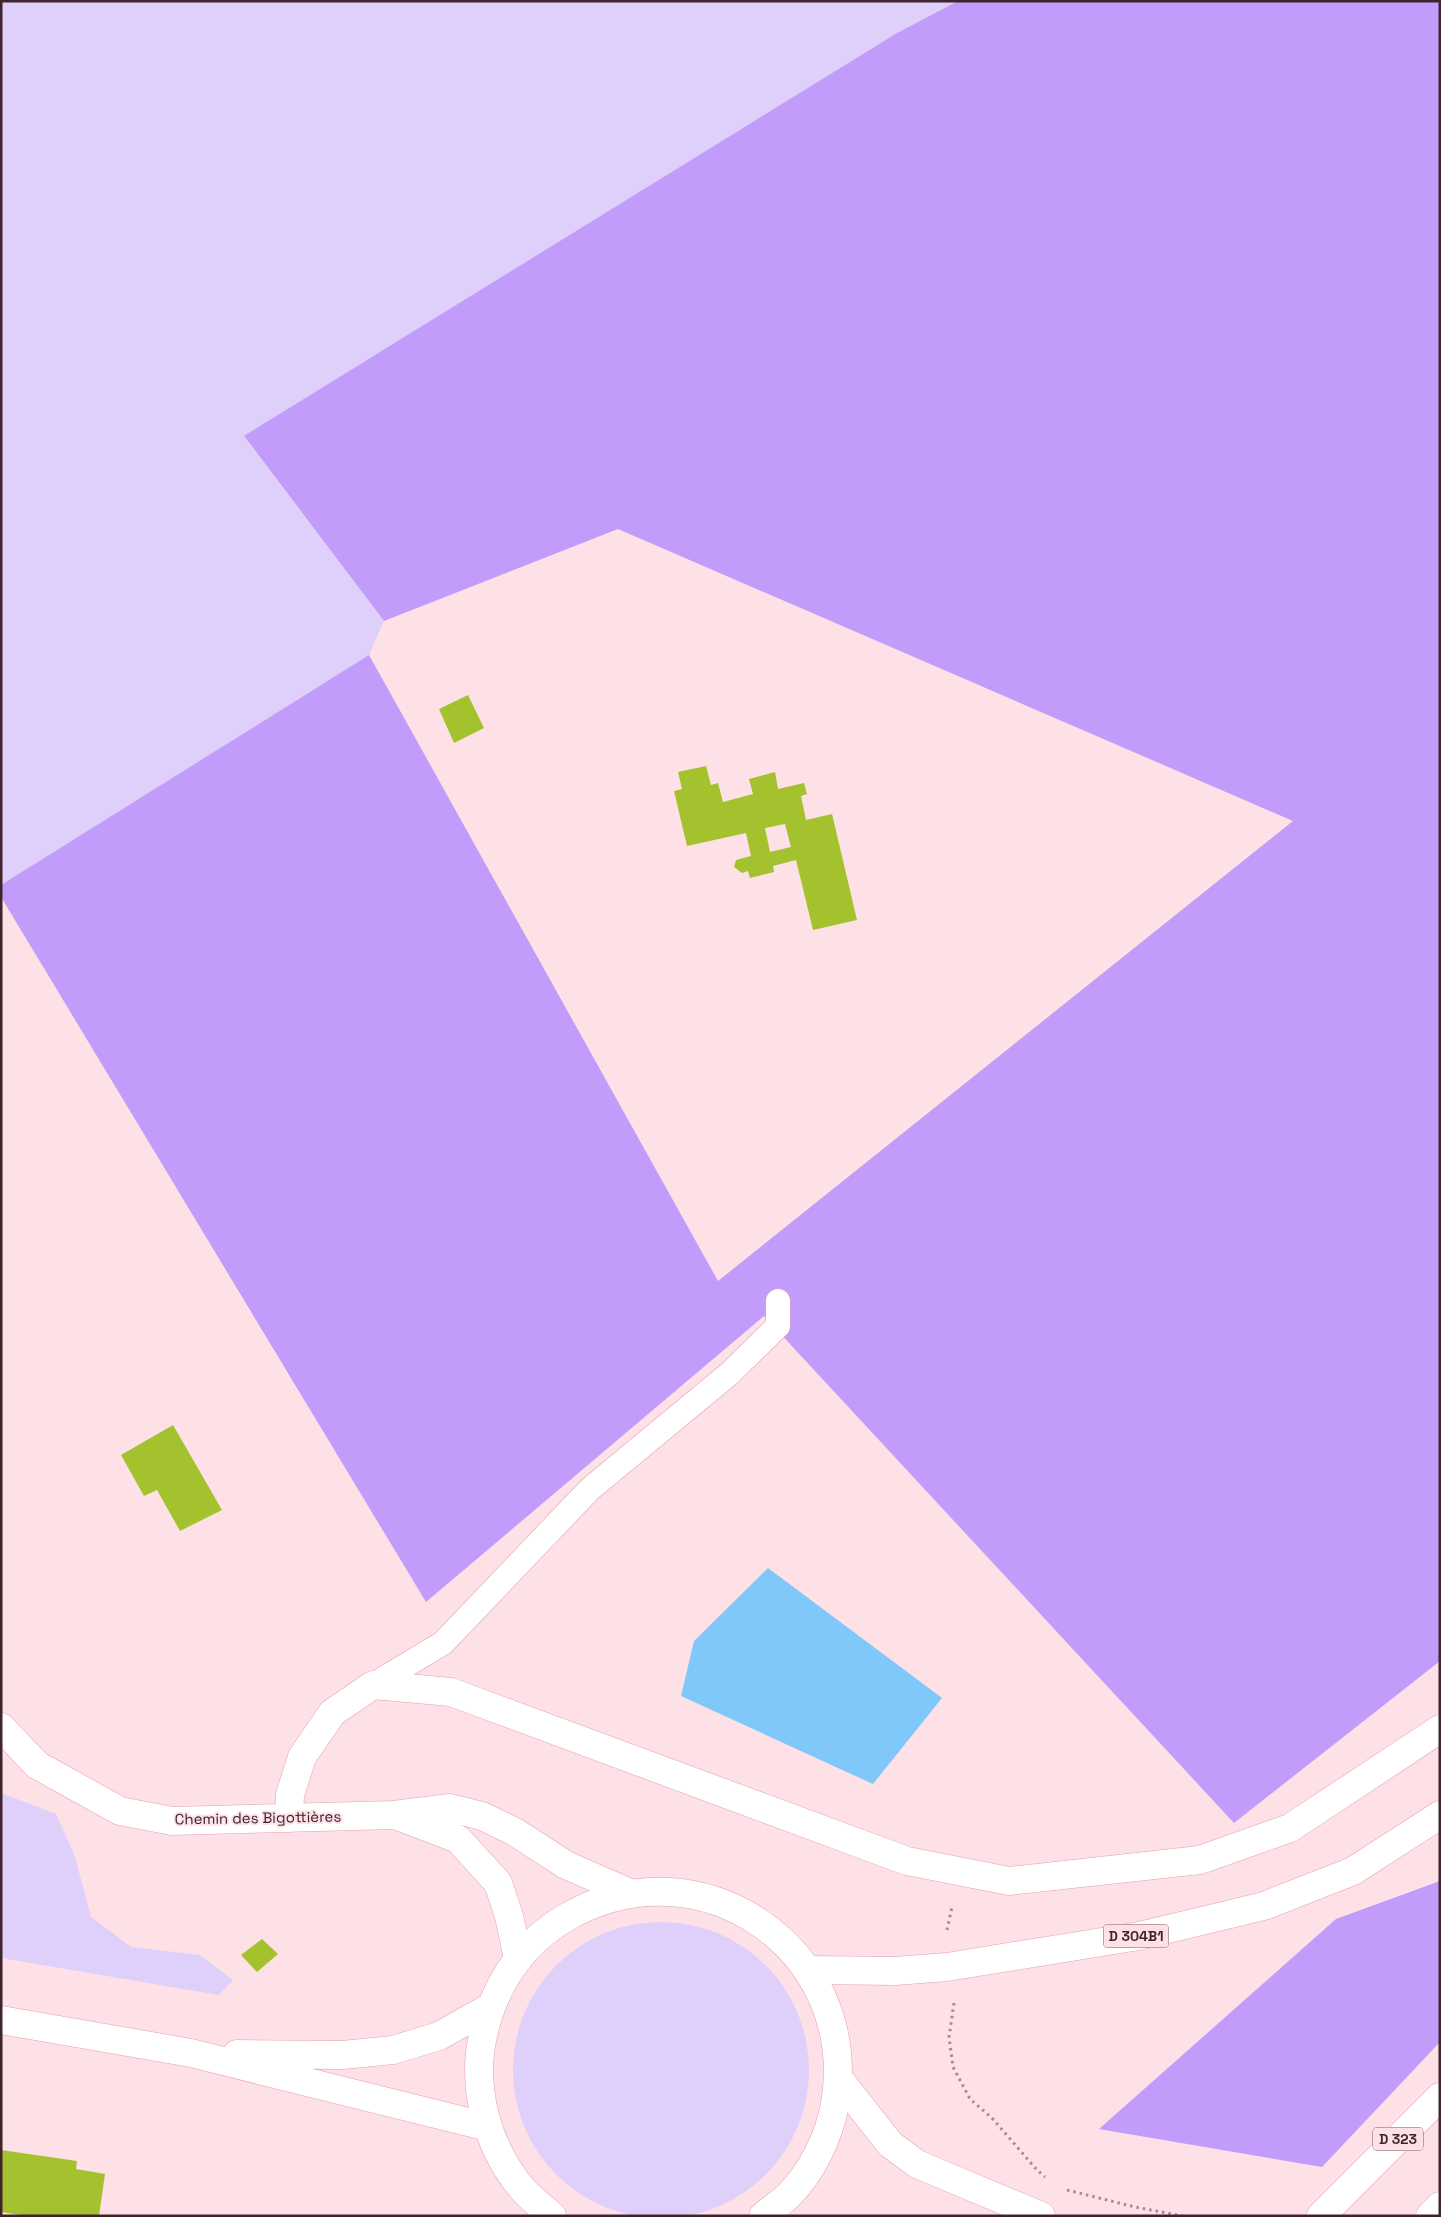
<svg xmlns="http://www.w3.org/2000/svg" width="1441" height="2217" font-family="'Space Grotesk',sans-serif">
	<rect width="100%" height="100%" fill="#fee0e7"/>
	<path fill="#dfcffb" d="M1 1H958L897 33 244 437 384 621 369 655 1 885Z
		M1 1793 56 1814 75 1857 91 1917 131 1947 200 1955 233 1980 219 1995 1 1958Z
		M513 2070a148 148 0 1 1 296 0a148 148 0 1 1-296 0Z"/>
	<path fill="#c19cfa" d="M958 1H1440V1661L1234 1823 764 1316 426 1602 1 897V885L369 655 718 1281 1293 821 618 529 384 621 244 436 897 33Z
		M1440 1881V2042L1322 2167 1099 2129 1336 1919Z"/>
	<path fill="#80c7fa" d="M768 1568 942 1698 873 1784 681 1696 694 1641Z"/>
	<path fill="#a3c22d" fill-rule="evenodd" d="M468 695 484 728 454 743 439 709Z
		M706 766 711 785 718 783 723 802 753 794 749 779 775 772 778 789 804 783 807 794 801 796 806 820 832 814 857 920 813 930 796 860 773 866 774 872 750 878 748 871 742 873 734 867 736 860 751 856 746 833 687 846 674 791 682 789 678 772ZM785 824 791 847 770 852 765 828Z
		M173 1425 222 1510 180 1531 157 1490 144 1496 121 1455Z
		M262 1939 278 1954 257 1972 241 1955Z
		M1 2150 77 2161 76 2169 105 2174 99 2216H26L1 2212Z"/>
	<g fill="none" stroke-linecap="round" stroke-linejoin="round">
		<defs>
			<path id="lane" d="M373 1685 443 1643 590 1489 729 1374 778 1326V1301"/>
			<path id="street" d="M1 1727 37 1765 120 1811 172 1821 394 1815 450 1808 482 1816 515 1832 566 1865 630 1893
				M400 1817 458 1839 498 1883 509 1916 518 1958
				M289 1818 290 1795 302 1757 332 1713 373 1685 451 1692 907 1861 1009 1881 1200 1860 1290 1828 1440 1729"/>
			<path id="secondary" d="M1 2020 191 2053 488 2127
				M237 2054 343 2055 393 2050 439 2036 489 2008
				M839 2079 890 2144 917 2164 1041 2216
				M552 2216C543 2208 533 2200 525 2192 487 2149 470 2086 484 2031 496 1983 523 1942 567 1917 701 1840 861 1950 835 2104 829 2137 812 2172 788 2196 781 2203 771 2209 763 2216"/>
			<path id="highway" d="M809 1970 895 1971 947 1967 1139 1936 1264 1906 1353 1871 1440 1815
				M1321 2216 1440 2097
				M1430 2216 1440 2206"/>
		</defs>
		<use href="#lane" stroke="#e49fb2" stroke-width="25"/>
		<use href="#street" stroke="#e49fb2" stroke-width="29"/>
		<use href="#secondary" stroke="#e49fb2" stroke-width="29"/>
		<use href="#highway" stroke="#e49fb2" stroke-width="29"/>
		<path stroke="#a78b92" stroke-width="3" stroke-dasharray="2.5 4" stroke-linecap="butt" d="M947 1930 952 1907
			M954 2003 949 2037 953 2067 970 2099 992 2118 1037 2170 1045 2177
			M1067 2190 1135 2207 1183 2216"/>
		<use href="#lane" stroke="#fff" stroke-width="24"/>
		<use href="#street" stroke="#fff" stroke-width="28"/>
		<use href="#secondary" stroke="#fff" stroke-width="28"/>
		<use href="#highway" stroke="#fff" stroke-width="28"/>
	</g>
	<g text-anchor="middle" stroke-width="4" stroke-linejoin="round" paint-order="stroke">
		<g fill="#fee0e7" stroke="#785c64" stroke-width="1">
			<rect x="1103.5" y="1924.5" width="65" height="23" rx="4"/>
			<rect x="1373" y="2127.5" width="50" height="23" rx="4"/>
		</g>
		<g font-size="14" font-weight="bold" fill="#3f242c">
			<text x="1136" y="1941">D 304B1</text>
			<text x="1398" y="2144">D 323</text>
		</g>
		<g font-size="15" fill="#3f242c" stroke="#fee0e7">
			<text transform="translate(258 1818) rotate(-1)" y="5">Chemin des Bigottières</text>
		</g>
	</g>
	<rect width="1441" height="2217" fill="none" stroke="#3f242c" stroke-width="5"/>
</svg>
